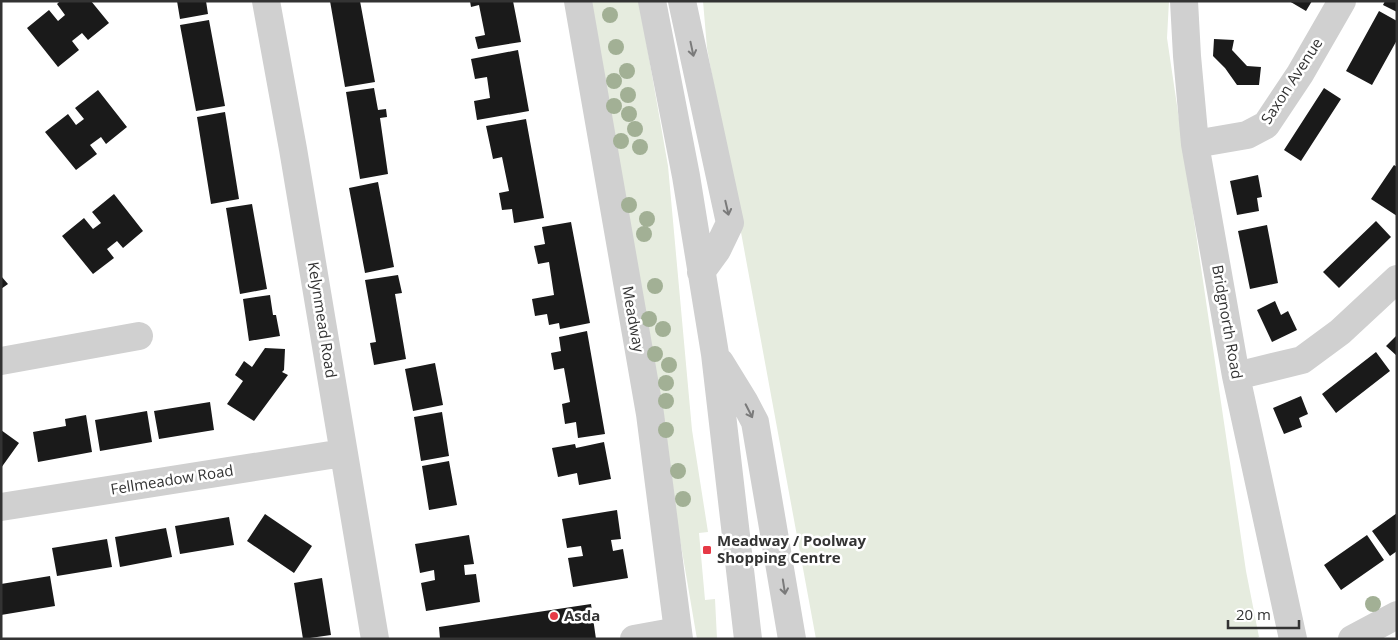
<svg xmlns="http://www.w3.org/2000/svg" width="1398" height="640" font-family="'Open Sans',sans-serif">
	<rect width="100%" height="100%" fill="#fff"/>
	<path fill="#e6ecdf" d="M588 1H639L668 166 692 430 708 532 699 533 705 600 715 599 717 639H697Z
		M703 1H1169L1167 38 1246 571 1259 637 1254 639H816L707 48Z"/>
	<path fill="#1a1a1a" d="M60 1H91L109 23 88 40 82 33 72 41 79 50 58 67 27 28 49 10 58 21 65 15 57 4Z
		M177 1H206L208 14 180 19Z
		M330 1H360L375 82 345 87Z
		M470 1H513L521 42 478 49 475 37 485 35 479 5 471 7Z
		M1289 1H1312L1306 11Z
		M1385 1H1397V12L1383 5Z
		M1379 11 1397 21V40L1372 85 1346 71Z
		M209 20 225 106 196 111 180 25Z
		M1214 39 1234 40 1232 50 1247 66 1261 67 1259 85H1237L1225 68 1213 56Z
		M518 50 529 111 477 120 474 101 490 98 487 77 475 79 471 59Z
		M374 88 378 110 386 109 387 117 380 118 388 174 360 179 346 92Z
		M1324 88 1341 99 1301 161 1284 150Z
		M98 90 127 127 106 144 101 137 90 145 97 154 76 170 45 132 68 114 76 125 84 119 75 108Z
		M225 112 239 199 211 204 197 117Z
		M526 119 544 218 514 223 512 209 502 210 499 193 509 191 502 157 493 159 486 126Z
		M1394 165 1397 167V216L1371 199Z
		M1258 175 1262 197 1257 198 1259 211 1237 215 1230 181Z
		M378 182 394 267 365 273 349 188Z
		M114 194 143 231 123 248 117 241 107 249 114 258 93 274 62 236 84 218 93 229 101 223 92 212Z
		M252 204 267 289 240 294 226 208Z
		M1376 221 1391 237 1339 288 1323 272Z
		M571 222 590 323 560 329 559 323 549 325 547 314 535 316 532 299 554 295 549 262 538 264 534 246 545 244 542 227Z
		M1267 225 1278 283 1250 289 1238 231Z
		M398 275 402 293 395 294 406 359 374 365 370 343 376 342 365 280Z
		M1 276 8 284 1 289Z
		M270 295 273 315H276L280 336 249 341 243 299Z
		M1275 301 1281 315 1288 311 1297 330 1272 342 1257 310Z
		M587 331 605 434 578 438 576 422 565 424 562 404 570 402 564 368 554 370 551 353 561 351 559 337Z
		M1397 335V356L1386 346Z
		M265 348 285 349 284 370 282 372 288 375 254 421 227 404 243 381 235 375 244 361 252 367Z
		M1376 352 1390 371 1336 413 1322 394Z
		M435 363 443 405 413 411 405 369Z
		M1301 396 1308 414 1299 418 1302 427 1284 434 1273 408Z
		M210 402 214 430 159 439 154 411Z
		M147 411 152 442 100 451 95 420Z
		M442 412 449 456 421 461 414 417Z
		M86 415 92 452 38 462 33 432 66 426 65 419Z
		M1 430 19 443 1 468Z
		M604 442 611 479 579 485 577 473 558 477 552 448 575 444 576 448Z
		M449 461 457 505 429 510 422 466Z
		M617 510 621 539 611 540 613 551 623 549 628 578 573 587 568 558 583 556 581 546 567 548 562 519Z
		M1397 513V551L1390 556 1372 531Z
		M265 514 312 546 294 573 247 541Z
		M229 517 234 545 180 554 175 526Z
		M166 528 172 557 120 567 115 537Z
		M469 535 474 564 464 565 465 575 476 574 480 602 426 611 421 583 435 580 434 570 420 573 415 544Z
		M1367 535 1384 560 1341 590 1324 565Z
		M107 539 112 567 57 576 52 548Z
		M50 576 55 606 1 615V584Z
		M322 578 331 635 303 639 294 583Z
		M591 604 596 639H440L439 627Z"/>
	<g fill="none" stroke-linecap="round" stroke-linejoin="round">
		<path stroke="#d0d0d0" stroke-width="28" d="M266 1 293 149 375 639
			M578 1 650 414 679 639
			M652 1 686 176 715 354 748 639
			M682 1 730 223 717 250 701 272
			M1184 1 1187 56 1195 144 1236 376 1293 639
			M1195 144 1247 135 1266 125 1300 74 1342 1
			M1 361 139 336
			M720 362 744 401 755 422 792 639
			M1236 376 1302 360 1340 332 1397 279
			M1 507 343 453
			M634 639 678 631
			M1352 639 1397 615"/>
	</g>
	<g fill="#a2b095">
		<circle cx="610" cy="15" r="8"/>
		<circle cx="616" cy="47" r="8"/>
		<circle cx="627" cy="71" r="8"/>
		<circle cx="614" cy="81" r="8"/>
		<circle cx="628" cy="95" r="8"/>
		<circle cx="614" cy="106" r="8"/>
		<circle cx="629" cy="114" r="8"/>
		<circle cx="635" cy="129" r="8"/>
		<circle cx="621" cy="141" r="8"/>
		<circle cx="640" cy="147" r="8"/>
		<circle cx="629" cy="205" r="8"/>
		<circle cx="647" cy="219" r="8"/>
		<circle cx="644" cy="234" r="8"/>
		<circle cx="655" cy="286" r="8"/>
		<circle cx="649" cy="319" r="8"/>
		<circle cx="663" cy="329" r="8"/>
		<circle cx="655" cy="354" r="8"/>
		<circle cx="669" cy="365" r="8"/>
		<circle cx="666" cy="383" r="8"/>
		<circle cx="666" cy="401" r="8"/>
		<circle cx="666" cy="430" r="8"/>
		<circle cx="678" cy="471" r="8"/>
		<circle cx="683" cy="499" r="8"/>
		<circle cx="1373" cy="604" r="8"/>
	</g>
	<defs><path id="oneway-shaft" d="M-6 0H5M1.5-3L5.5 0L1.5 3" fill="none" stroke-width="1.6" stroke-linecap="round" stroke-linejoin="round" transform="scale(1.25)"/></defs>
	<g stroke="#7a7a7a">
		<use href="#oneway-shaft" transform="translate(692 49) rotate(78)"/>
		<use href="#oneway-shaft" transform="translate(727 208) rotate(77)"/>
		<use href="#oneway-shaft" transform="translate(749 411) rotate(63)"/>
		<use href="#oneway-shaft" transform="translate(784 587) rotate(81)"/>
	</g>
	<g fill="#e63946" stroke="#fff" stroke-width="2">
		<rect x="702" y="545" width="10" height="10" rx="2.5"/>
		<circle cx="554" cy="616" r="5"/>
	</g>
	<g text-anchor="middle" stroke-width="5" stroke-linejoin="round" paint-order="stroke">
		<g font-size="15" fill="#333" stroke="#fff">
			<text transform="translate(1292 81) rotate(-57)" y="5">Saxon Avenue</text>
			<text transform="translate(633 319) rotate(80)" y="5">Meadway</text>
			<text transform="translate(322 320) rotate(81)" y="5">Kelynmead Road</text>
			<text transform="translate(1227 322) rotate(80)" y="5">Bridgnorth Road</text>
			<text transform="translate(172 480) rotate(-9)" y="5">Fellmeadow Road</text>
		</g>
		<g font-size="15" font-weight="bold" fill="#333" stroke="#fff" text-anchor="start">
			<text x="717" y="546">Meadway / Poolway<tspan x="717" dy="17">Shopping Centre</tspan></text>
			<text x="564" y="621">Asda</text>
		</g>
	</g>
	<rect width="1398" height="640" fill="none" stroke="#333333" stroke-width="5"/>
	<path d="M1228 620v8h71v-8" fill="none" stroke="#333333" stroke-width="2.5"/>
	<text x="1236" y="620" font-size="15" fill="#333333" stroke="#ffffff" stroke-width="4" paint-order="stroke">20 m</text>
</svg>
